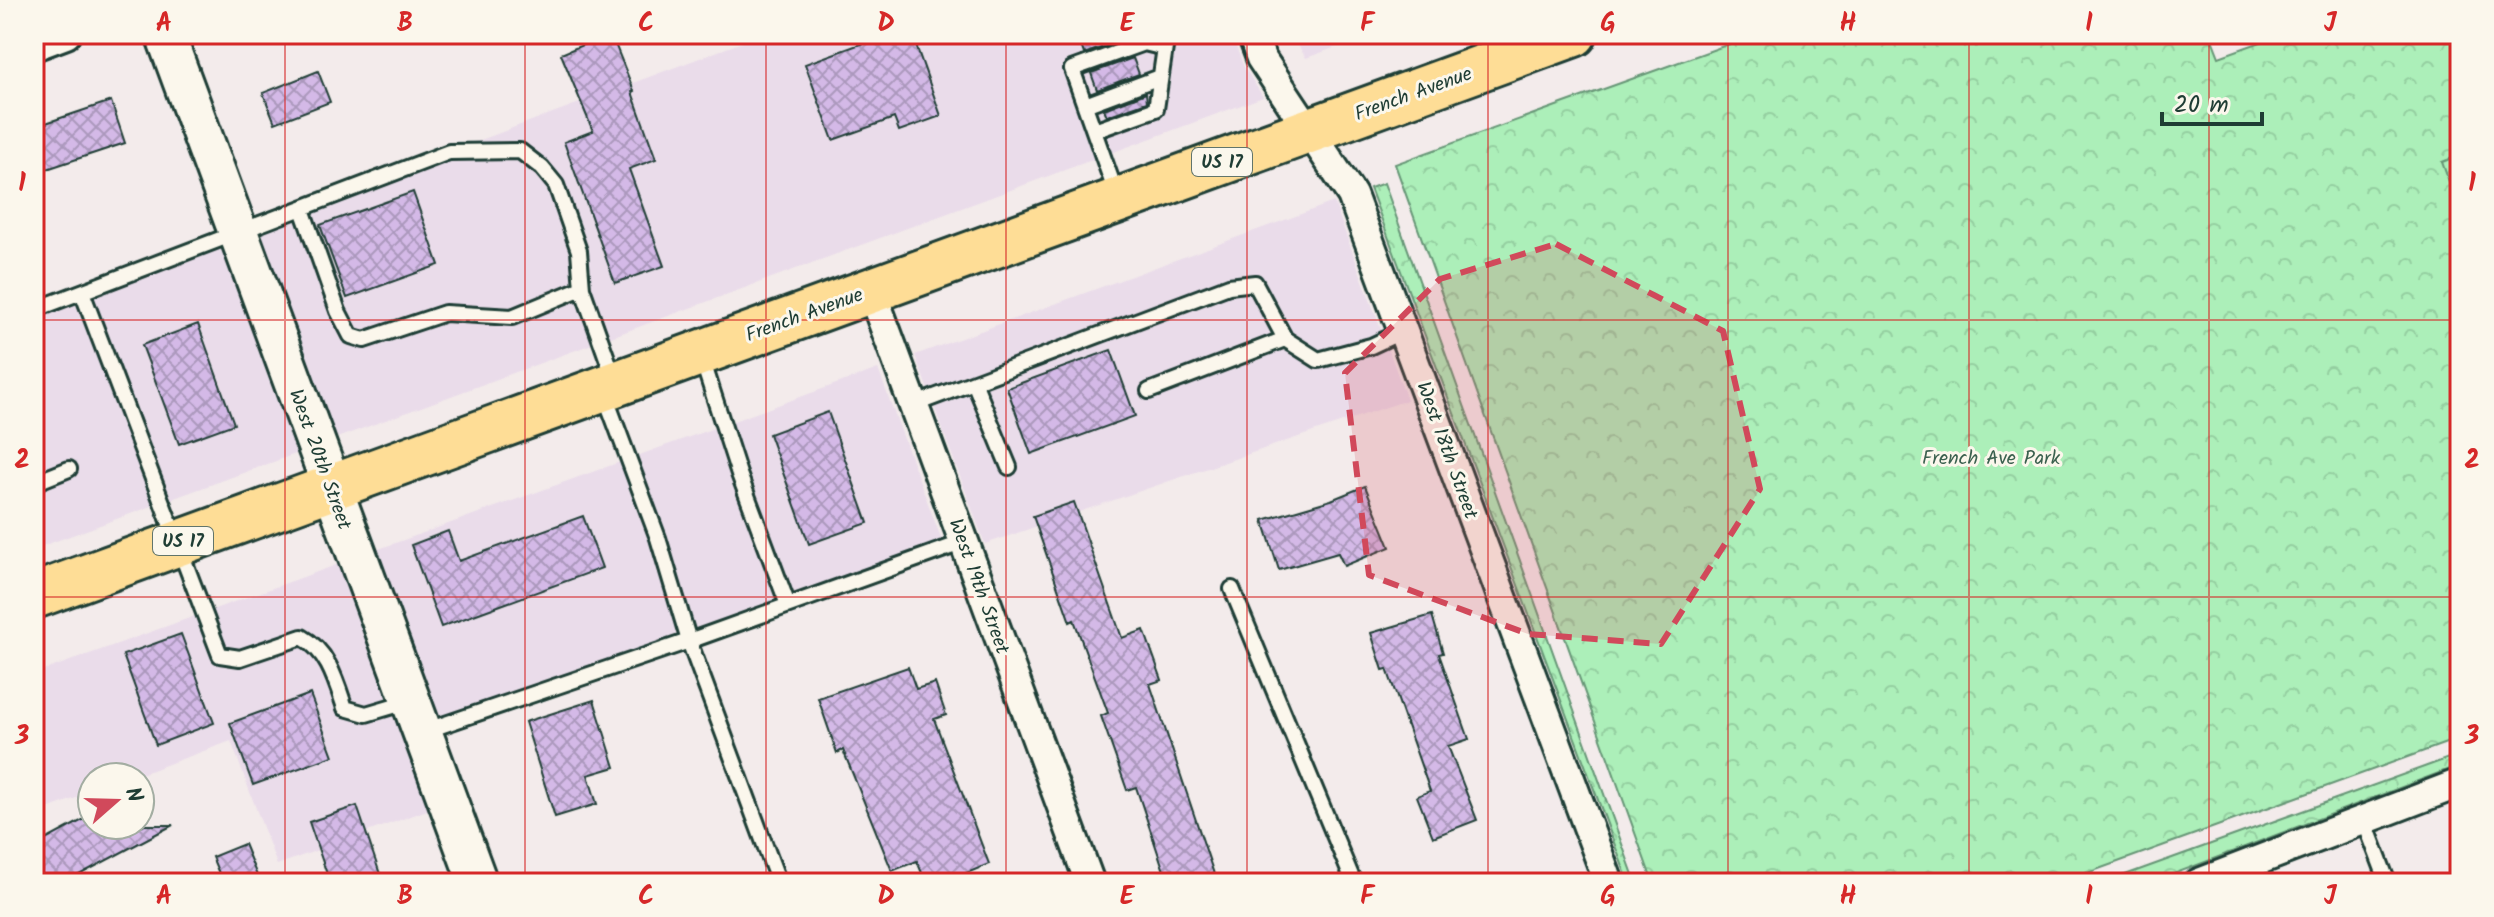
<svg xmlns="http://www.w3.org/2000/svg" width="2494" height="917" font-family="Kalam,sans-serif">
	<defs>
		<pattern id="park-crowns" width="20" height="18" patternUnits="userSpaceOnUse" patternTransform="scale(2)"><rect width="20" height="18" fill="#acefb9"/><path d="M2 6a3 3 0 1 1 6 0M12 15a3 3 0 1 1 6 0" fill="none" stroke="#94cea0"/></pattern>
		<pattern id="garden-furrows" width="10" height="10" patternUnits="userSpaceOnUse" patternTransform="scale(2)"><rect width="10" height="10" fill="#acefb9"/><path d="M-1 1l2-2M0 10L10 0M9 11l2-2" fill="none" stroke="#94cea0"/></pattern>
		<pattern id="building-cross-hatch" width="8" height="8" patternUnits="userSpaceOnUse" patternTransform="scale(2)"><rect width="8" height="8" fill="#d4b9e7"/><path d="M0 0l8 8M0 8l8-8" fill="none" stroke="#ab98bc"/></pattern>
	</defs>
	<rect width="100%" height="100%" fill="#f3ebeb"/>
	<filter id="ink" filterUnits="userSpaceOnUse"><feTurbulence type="fractalNoise" baseFrequency=".0125" numOctaves="2"/><feDisplacementMap in="SourceGraphic" scale="16" xChannelSelector="R" yChannelSelector="G"/><feConvolveMatrix kernelMatrix="1 2 1 2 8 2 1 2 1" color-interpolation-filters="sRGB"/></filter>
	<g filter="url(#ink)">
		<path fill="#eadcea" d="M764 34H1231L1243 65 1263 97 334 439 256 224Z
			M1291 34H1373L1306 58Z
			M1334 202 1407 400 985 544 915 355Z
			M219 238 298 453 34 549V307Z
			M878 369 948 557 442 729 376 550Z
			M339 564 430 809 277 865 231 741 133 777H92V792L34 814V674Z"/>
		<path fill="url(#park-crowns)" stroke="#669676" stroke-width="2" d="M1757 34H2210L2219 57 2283 34H2460V738L2060 883H1653L1395 164Z
			M1384 183 1636 883H1629L1370 188Z
			M2460 754V765L2150 883H2103Z"/>
		<path fill="url(#garden-furrows)" stroke="#669676" stroke-width="2" d="M2460 155V212L2442 162Z"/>
		<path fill="url(#building-cross-hatch)" stroke="#1f3d34" stroke-width="2" d="M608 34H611L634 91 632 92 656 159 629 169 664 266 615 283 564 142 593 131 561 54Z
			M888 34H912L941 116 899 131 894 118 833 140 805 64Z
			M1077 34H1124L1126 39 1084 54Z
			M1133 58 1139 74 1097 90 1091 73Z
			M318 71 330 102 275 123 263 93Z
			M1146 93 1147 102 1107 116 1104 109Z
			M111 101 125 143 47 169 34 127Z
			M413 192 439 265 347 298 320 225Z
			M198 324 234 424 179 444 142 345Z
			M1111 350 1135 416 1031 454 1007 388Z
			M828 412 868 523 809 544 769 434Z
			M1365 486 1390 547 1344 566 1338 553 1279 570 1263 520 1331 500Z
			M1074 502 1122 638 1144 630 1162 680 1150 684 1217 883H1168L1136 787 1127 790 1101 716 1108 713 1074 620 1070 622 1033 516Z
			M583 516 602 568 441 627 411 545 448 531 459 561Z
			M1432 615 1443 653 1439 654 1469 739 1448 746 1477 820 1433 837 1417 796 1430 791 1387 669 1383 670 1371 633Z
			M181 634 214 723 156 745 123 655Z
			M908 667 916 689 935 683 946 715 934 719 989 864 943 883H926L917 861 892 871 843 750 837 753 818 698Z
			M310 694 333 756 253 785 230 723Z
			M594 700 615 767 588 775 597 804 555 817 525 722Z
			M357 806 383 883H330L309 822Z
			M92 815V825H173L64 883H34V846Z
			M244 844 260 883H223L212 857Z"/>
		<g fill="none" stroke-linecap="round" stroke-linejoin="round">
			<defs>
				<path id="lane" d="M1085 105 1160 77
					M1094 131 1156 109 1167 34
					M1117 196 1072 69 1144 43 1165 48
					M302 209 338 311 351 336 364 340 445 313 512 317 582 288
					M82 292 220 655 240 658 302 637C328 651 336 681 345 708L366 714 410 701
					M34 310 449 152 520 151 542 168 556 185 579 251 582 288 614 378
					M701 356 739 474 788 605
					M974 382 1009 467
					M1149 391 1285 339
					M913 405 1229 286 1255 283 1285 339 1318 360 1371 346 1403 331
					M34 483 69 469
					M1232 589 1354 883
					M422 732 689 641 658 538 604 393
					M2364 820 2388 883
					M779 883 689 641 964 542"/>
				<path id="street" d="M1252 34 1261 58 1352 195 1609 883
					M34 46 66 34
					M871 290 1090 883
					M2199 883 2460 783"/>
				<path id="secondary" d="M165 34 478 883"/>
				<path id="primary" d="M34 596 1574 34"/>
			</defs>
			<use href="#lane" stroke="#1f3d34" stroke-width="20"/>
			<use href="#street" stroke="#1f3d34" stroke-width="34"/>
			<use href="#secondary" stroke="#1f3d34" stroke-width="44"/>
			<use href="#primary" stroke="#1f3d34" stroke-width="50"/>
			<use href="#lane" stroke="#fbf7ec" stroke-width="14"/>
			<use href="#street" stroke="#fbf7ec" stroke-width="28"/>
			<use href="#secondary" stroke="#fbf7ec" stroke-width="38"/>
			<use href="#primary" stroke="#fedd96" stroke-width="44"/>
		</g>
	</g>
	<path fill="#d1495b" fill-opacity="0.2" stroke="#d1495b" stroke-width="6" stroke-dasharray="16 10" stroke-linejoin="round" d="M1556 244 1723 331 1760 489 1661 644 1528 634 1369 575 1345 373 1440 279Z"/>
	<path fill="none" stroke="#d62828" stroke-width="2" stroke-opacity="0.55" d="M285 34V883M525 34V883M766 34V883M1006 34V883M1247 34V883M1488 34V883M1728 34V883M1969 34V883M2209 34V883M34 320H2460M34 597H2460"/>
	<g text-anchor="middle" stroke-width="6" stroke-linejoin="round" paint-order="stroke">
		<g fill="#fbf7ec" stroke="#61756b" stroke-width="2">
			<rect x="1192" y="148" width="60" height="28" rx="6"/>
			<rect x="153" y="527" width="60" height="28" rx="6"/>
		</g>
		<g font-size="18" font-weight="bold" fill="#1f3d34">
			<text x="1222" y="168">US 17</text>
			<text x="183" y="547">US 17</text>
		</g>
		<g font-size="20" fill="#1f3d34" stroke="#fbf7ec">
			<text transform="translate(1413 93) rotate(-20)" y="7">French Avenue</text>
			<text transform="translate(804 314) rotate(-20)" y="7">French Avenue</text>
			<text transform="translate(1448 450) rotate(70)" y="7">West 18th Street</text>
			<text transform="translate(321 459) rotate(70)" y="7">West 20th Street</text>
			<text transform="translate(980 586) rotate(70)" y="7">West 19th Street</text>
		</g>
		<g font-size="20" fill="#3b614f" stroke="#fbf7ec">
			<text x="1991" y="464">French Ave Park</text>
		</g>
	</g>
	<rect width="2494" height="917" fill="none" stroke="#fbf7ec" stroke-width="88"/>
	<g transform="translate(116 801) rotate(70)"><circle r="38" fill="#fbf7ec" stroke="#a3ada2" stroke-width="2"/>
	<path d="M0-6L14 30L0 20L-14 30Z" fill="#d1495b"/>
	<text y="-12" font-size="22" font-weight="bold" text-anchor="middle" fill="#1f3d34">N</text>
	</g>
	<path d="M2162 112v12h100v-12" fill="none" stroke="#1f3d34" stroke-width="4"/>
	<text x="2174" y="112" font-size="24" fill="#1f3d34" stroke="#fbf7ec" stroke-width="6" paint-order="stroke">20 m</text>
	<rect x="44" y="44" width="2406" height="829" fill="none" stroke="#d62828" stroke-width="3"/>
	<g font-size="26" text-anchor="middle" font-weight="bold" fill="#d62828">
		<text x="164" y="31">A</text>
		<text x="405" y="31">B</text>
		<text x="646" y="31">C</text>
		<text x="886" y="31">D</text>
		<text x="1127" y="31">E</text>
		<text x="1367" y="31">F</text>
		<text x="1608" y="31">G</text>
		<text x="1848" y="31">H</text>
		<text x="2089" y="31">I</text>
		<text x="2330" y="31">J</text>
		<text x="22" y="191">1</text>
		<text x="2472" y="191">1</text>
		<text x="22" y="468">2</text>
		<text x="2472" y="468">2</text>
		<text x="22" y="744">3</text>
		<text x="2472" y="744">3</text>
		<text x="164" y="904">A</text>
		<text x="405" y="904">B</text>
		<text x="646" y="904">C</text>
		<text x="886" y="904">D</text>
		<text x="1127" y="904">E</text>
		<text x="1367" y="904">F</text>
		<text x="1608" y="904">G</text>
		<text x="1848" y="904">H</text>
		<text x="2089" y="904">I</text>
		<text x="2330" y="904">J</text>
	</g>
</svg>
